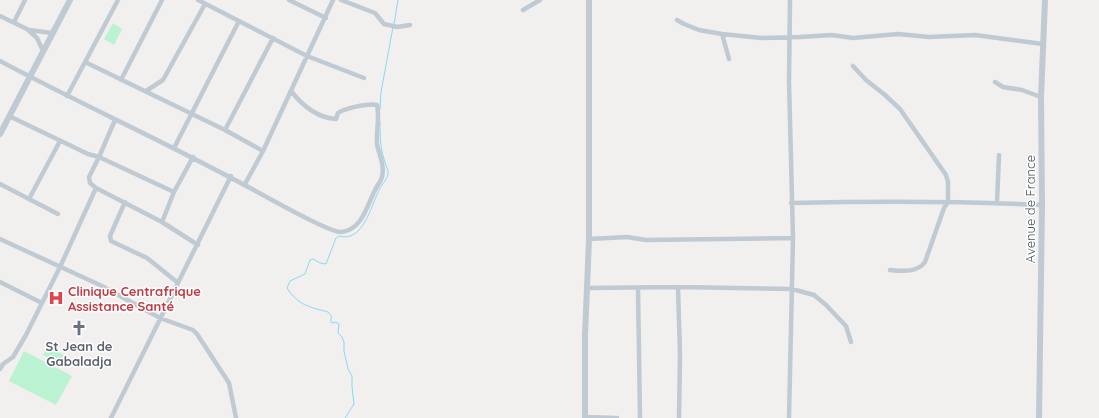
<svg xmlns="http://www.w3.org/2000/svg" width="1099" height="418" font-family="Quicksand,sans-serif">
	<rect width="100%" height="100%" fill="#f2efef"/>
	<path fill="#bbf2d1" d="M113 23 122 29 114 45 104 39Z
		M48 347 64 355 59 364 43 355Z
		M24 351 72 376 56 405 9 381Z"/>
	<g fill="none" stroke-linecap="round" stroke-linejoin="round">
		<path stroke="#85dbf2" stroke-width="1" d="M394 24 398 0
			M380 109 381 92 393 27
			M345 418 354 404 352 387V376L348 369 344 351V342L342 337 338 333 339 324 336 322 333 323 331 322C331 318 332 315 328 312 309 307 298 305 287 288L290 281 305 274 310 260 313 259 320 263 326 264 336 238 339 236C363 243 371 206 379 190 382 183 389 179 388 171 387 167 385 163 384 159 380 147 380 135 380 122"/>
		<path stroke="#bfcad2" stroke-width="4.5" d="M198 0 307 56 364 78
			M289 0 326 18
			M341 0 375 13 384 24 397 27 410 25
			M523 10 540 0
			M0 16 27 29 37 38 43 51
			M677 20 684 24 699 30 722 34 761 38 800 37 832 35 853 38 898 34 929 37 975 35 1043 44
			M14 22 25 0
			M29 30 52 33
			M722 34 729 59
			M0 61C90 109 183 150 272 200 283 206 332 233 341 232 362 230 367 206 375 190 377 186 381 181 382 177 385 165 379 155 377 144 376 131 380 117 377 105 369 103 345 108 338 113L336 119C317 118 302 105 291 91
			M85 62 225 130 263 151
			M853 66 866 80 885 95 900 109 946 175 948 182V202L944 208 925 262C917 273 902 271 890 270
			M121 80 162 0
			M995 82 1003 87 1022 90 1041 97
			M146 91 163 80 205 4
			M67 96 118 0
			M9 116 88 154 99 157 174 192
			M115 120 99 157 89 177 90 183 96 188 162 222 198 245
			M225 130 273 38
			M174 148 239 21
			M0 184 58 214
			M245 184 263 151 333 0
			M29 199 60 141
			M125 202 110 236 111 241 147 258 177 282
			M997 202 999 155
			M791 203C875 201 958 201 1042 205
			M162 222 174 192 193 157
			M0 239 102 286 160 318 193 330 197 334 229 383 236 418
			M589 239 627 237 646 240 793 238
			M0 282 42 303
			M678 287 680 354 679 418
			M586 288 678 287 792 289 814 295 826 305 846 326 851 342
			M638 288 640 418
			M0 369 3 364 13 357 26 335 60 267 96 188
			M585 417 617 418
			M111 418 231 176
			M789 418 793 238 789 81 790 0"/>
		<path stroke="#bfcad2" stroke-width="6" d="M0 134 70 0
			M585 418V336L589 239V0
			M1039 418 1042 205 1041 97 1045 0"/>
	</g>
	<defs>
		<symbol id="hospital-bare" viewBox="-9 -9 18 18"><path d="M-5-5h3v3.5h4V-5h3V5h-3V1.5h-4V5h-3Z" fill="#e0444e" stroke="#fff" stroke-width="2.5" paint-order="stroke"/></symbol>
		<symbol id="church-bare" viewBox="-9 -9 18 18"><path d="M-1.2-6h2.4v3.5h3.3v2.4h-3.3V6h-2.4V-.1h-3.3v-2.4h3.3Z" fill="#6b7280" stroke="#fff" stroke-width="2.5" paint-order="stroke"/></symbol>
	</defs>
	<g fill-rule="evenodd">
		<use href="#hospital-bare" x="45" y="287" width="22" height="22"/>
		<use href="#church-bare" x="68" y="317" width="22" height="22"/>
	</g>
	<g text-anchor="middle" stroke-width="3" stroke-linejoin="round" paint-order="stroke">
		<g font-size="13" fill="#46535f" stroke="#fff">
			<text transform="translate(1030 209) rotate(-90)" y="5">Avenue de France</text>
		</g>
		<g font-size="13" font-weight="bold" fill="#be3a42" stroke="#fff" text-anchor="start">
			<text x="68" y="296">Clinique Centrafrique<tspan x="68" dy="15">Assistance Santé</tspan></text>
		</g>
		<g font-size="13" font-weight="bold" fill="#5b616d" stroke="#fff">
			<text x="79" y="351">St Jean de<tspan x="79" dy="15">Gabaladja</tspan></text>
		</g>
	</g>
</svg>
